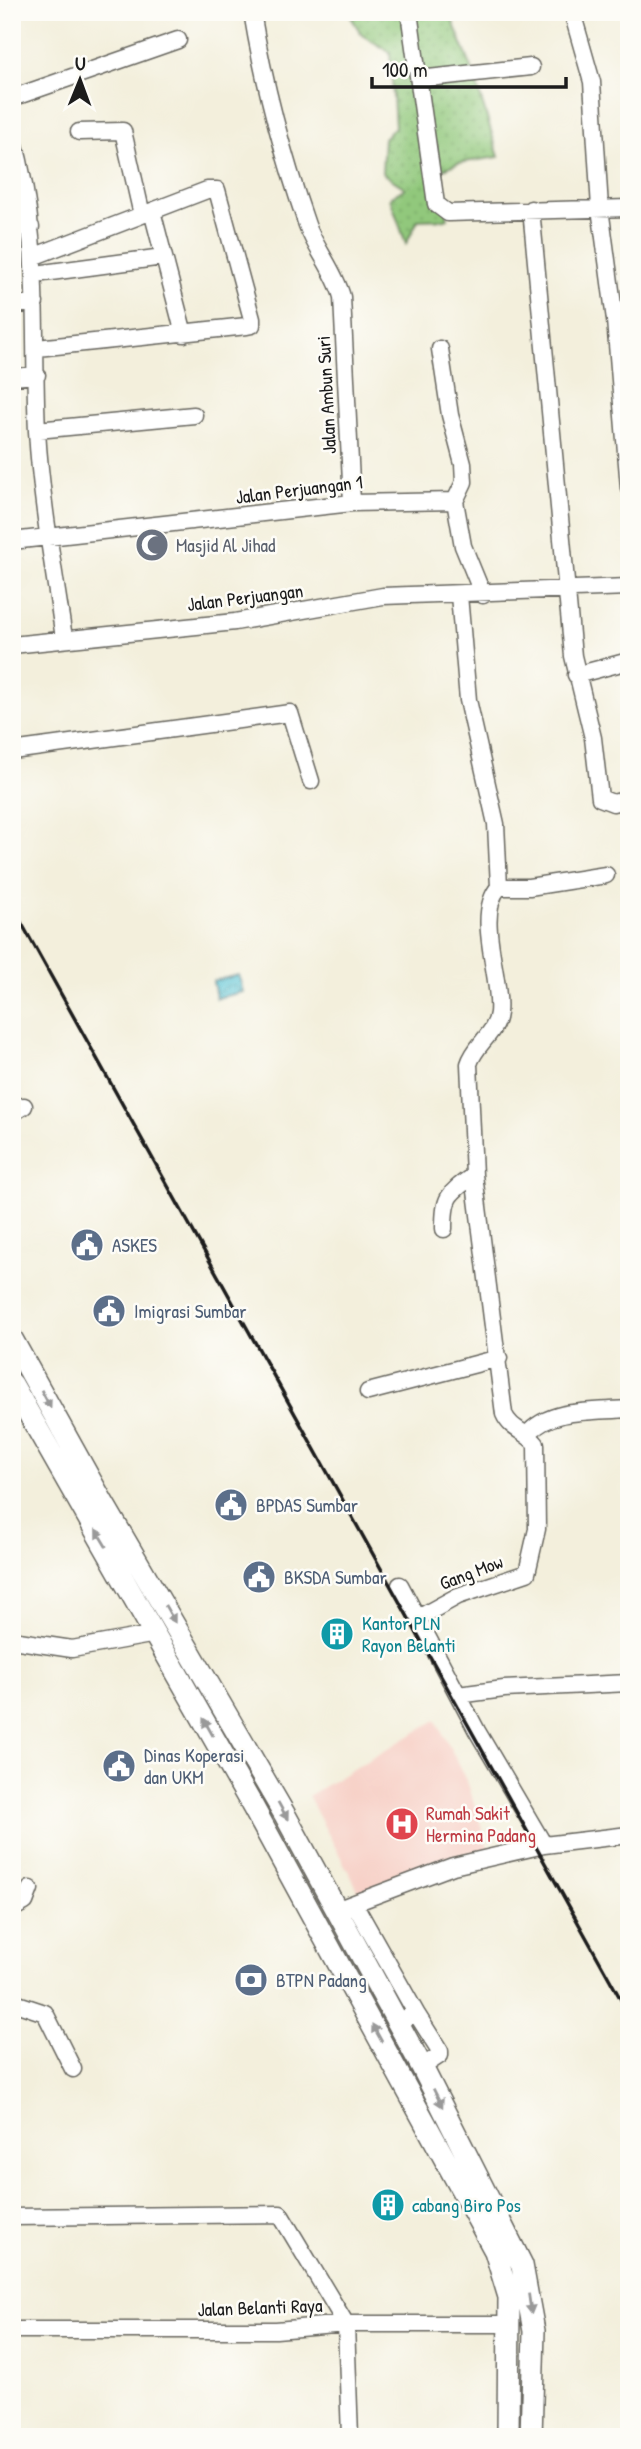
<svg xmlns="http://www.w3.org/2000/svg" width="641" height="2449" font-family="'Patrick Hand',sans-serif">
	<defs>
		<pattern id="grass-dots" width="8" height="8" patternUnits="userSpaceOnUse" patternTransform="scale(1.75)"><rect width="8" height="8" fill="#91c87b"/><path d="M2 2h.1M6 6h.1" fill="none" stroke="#7cab6a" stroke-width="1.8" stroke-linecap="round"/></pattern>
		<pattern id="water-waves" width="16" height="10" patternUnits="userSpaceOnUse" patternTransform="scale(1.75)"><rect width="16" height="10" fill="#59c3d4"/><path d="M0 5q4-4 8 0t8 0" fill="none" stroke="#4da7b5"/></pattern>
	</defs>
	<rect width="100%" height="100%" fill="#fdfcf7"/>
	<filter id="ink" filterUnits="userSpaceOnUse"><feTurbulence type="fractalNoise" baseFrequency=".0143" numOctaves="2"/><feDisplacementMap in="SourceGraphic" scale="14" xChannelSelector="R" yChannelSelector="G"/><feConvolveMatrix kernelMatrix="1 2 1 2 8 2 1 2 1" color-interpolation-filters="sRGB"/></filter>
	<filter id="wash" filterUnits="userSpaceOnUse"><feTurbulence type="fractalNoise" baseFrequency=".00686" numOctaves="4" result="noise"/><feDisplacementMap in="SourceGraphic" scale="28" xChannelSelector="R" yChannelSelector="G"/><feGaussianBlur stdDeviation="1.57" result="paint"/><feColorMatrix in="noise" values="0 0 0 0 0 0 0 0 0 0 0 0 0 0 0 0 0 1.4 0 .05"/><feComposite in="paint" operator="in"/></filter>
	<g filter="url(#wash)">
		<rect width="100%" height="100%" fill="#f3efdc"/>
		<path fill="#f7d1c8" d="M436 1720 468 1784 489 1851 362 1897 308 1796Z"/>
		<path fill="url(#grass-dots)" stroke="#56724c" stroke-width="2" d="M348 12H449L471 66 499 157 458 163 439 171 448 219 418 220 406 244 390 198 405 188 382 173 384 138 395 127 390 52 362 35Z"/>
		<path fill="url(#water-waves)" stroke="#3a7078" stroke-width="2" d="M239 975 243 992 216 998 213 981Z"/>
	</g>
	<g filter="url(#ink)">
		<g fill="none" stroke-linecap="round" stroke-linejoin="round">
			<defs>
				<path id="minor" d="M252 12C264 84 283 156 307 225 316 250 335 271 342 297L352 503
					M409 12 436 204 448 213 629 208
					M572 12 592 82 600 208 615 320 629 488
					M419 79 531 67
					M12 98 178 40
					M79 132 123 131 142 215
					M12 134C42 236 32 327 37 431 41 500 54 570 64 638
					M531 209 573 656 593 738 600 798 613 803 629 799
					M152 211 184 334
					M12 227H31
					M35 256 207 190H217L252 319V325L247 326 37 348
					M36 274 163 257
					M12 305 35 303
					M440 349 450 415 463 464 464 482 455 501
					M12 377 37 375
					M37 430 194 415
					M12 541 352 503 455 501 463 546 483 595
					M459 595 468 700 496 824 499 887
					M12 645 235 622 383 596 629 587
					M576 675 629 661
					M12 751 290 713 311 781
					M12 1113 24 1106
					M444 1229C444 1196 448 1194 474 1175
					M368 1392 499 1358
					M527 1435C550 1407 595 1412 629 1409
					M400 1585 477 1731 544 1845
					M418 1618 458 1596 527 1573 537 1529 536 1444C526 1431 511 1430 504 1414L474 1175 469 1064C475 1044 496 1034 498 1013 502 977 474 915 499 887H529L606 875
					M12 1640 72 1649 156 1634
					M458 1695 504 1689 629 1683
					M355 1905 416 2013
					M12 1909 25 1902 30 1889
					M336 1910 453 1866 544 1845 629 1835
					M12 1985V1990
					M12 2002 45 2013 73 2069
					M406 2018 416 2013 440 2051V2055L422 2067
					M12 2217 280 2214 346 2324 350 2437
					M12 2330H276L346 2324H510"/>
				<path id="major" d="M12 1339 102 1501 285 1815 422 2067 522 2265 534 2331 531 2437
					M12 1384 253 1807 495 2251 509 2297 508 2437"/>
			</defs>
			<use href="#minor" stroke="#67665f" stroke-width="19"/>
			<use href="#major" stroke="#67665f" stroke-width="24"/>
			<use href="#minor" stroke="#fff" stroke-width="16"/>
			<use href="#major" stroke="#fff" stroke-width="21"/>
			<path stroke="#1c1c1c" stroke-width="3.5" d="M12 906 629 2014"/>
		</g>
		<defs><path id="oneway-solid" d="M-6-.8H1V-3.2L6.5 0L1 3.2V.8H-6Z" transform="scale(1.75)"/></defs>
		<g fill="#999">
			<use href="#oneway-solid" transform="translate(46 1399) rotate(62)"/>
			<use href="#oneway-solid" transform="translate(101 1538) rotate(-121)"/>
			<use href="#oneway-solid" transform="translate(170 1614) rotate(60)"/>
			<use href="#oneway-solid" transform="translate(208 1727) rotate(-119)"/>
			<use href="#oneway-solid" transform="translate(283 1811) rotate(61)"/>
			<use href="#oneway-solid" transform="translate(377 2033) rotate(-119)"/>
			<use href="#oneway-solid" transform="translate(438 2098) rotate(63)"/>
			<use href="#oneway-solid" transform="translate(530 2304) rotate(82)"/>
		</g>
	</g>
	<defs>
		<symbol id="mosque-disc" viewBox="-11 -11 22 22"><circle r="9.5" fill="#6b7280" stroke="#fdfcf7"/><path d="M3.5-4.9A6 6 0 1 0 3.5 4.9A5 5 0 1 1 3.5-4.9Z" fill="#fff"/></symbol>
		<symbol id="civic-disc" viewBox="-11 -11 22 22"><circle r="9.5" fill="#5c6f8a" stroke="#fdfcf7"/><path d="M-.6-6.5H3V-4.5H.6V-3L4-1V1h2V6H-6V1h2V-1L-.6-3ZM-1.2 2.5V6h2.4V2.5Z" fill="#fff"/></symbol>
		<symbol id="building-disc" viewBox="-11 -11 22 22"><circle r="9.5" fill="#0f9aa8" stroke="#fdfcf7"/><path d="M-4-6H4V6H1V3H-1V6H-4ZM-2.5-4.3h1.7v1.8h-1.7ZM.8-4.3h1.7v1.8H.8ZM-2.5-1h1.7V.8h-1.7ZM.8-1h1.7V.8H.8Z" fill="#fff"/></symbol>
		<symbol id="hospital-disc" viewBox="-11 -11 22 22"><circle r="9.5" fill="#e0444e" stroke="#fdfcf7"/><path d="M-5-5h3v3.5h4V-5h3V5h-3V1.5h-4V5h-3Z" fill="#fff"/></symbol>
		<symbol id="bank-disc" viewBox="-11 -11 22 22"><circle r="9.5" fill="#5c6f8a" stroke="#fdfcf7"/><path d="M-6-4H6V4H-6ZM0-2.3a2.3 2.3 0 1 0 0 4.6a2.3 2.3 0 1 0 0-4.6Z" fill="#fff"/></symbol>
	</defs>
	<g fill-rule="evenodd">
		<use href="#mosque-disc" x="133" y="526" width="38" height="38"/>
		<use href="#civic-disc" x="68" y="1226" width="38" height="38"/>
		<use href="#civic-disc" x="90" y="1292" width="38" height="38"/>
		<use href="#civic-disc" x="212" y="1486" width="38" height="38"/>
		<use href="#civic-disc" x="240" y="1558" width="38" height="38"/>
		<use href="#building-disc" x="318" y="1615" width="38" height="38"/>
		<use href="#civic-disc" x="100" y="1747" width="38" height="38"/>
		<use href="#hospital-disc" x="383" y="1805" width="38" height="38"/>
		<use href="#bank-disc" x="232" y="1961" width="38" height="38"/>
		<use href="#building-disc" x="369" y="2186" width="38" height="38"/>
	</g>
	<g text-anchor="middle" stroke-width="5" stroke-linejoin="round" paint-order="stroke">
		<g font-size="19" fill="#1c1c1c" stroke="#fdfcf7">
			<text transform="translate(326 395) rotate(-93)" y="7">Jalan Ambun Suri</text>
			<text transform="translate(299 489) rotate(-7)" y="7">Jalan Perjuangan 1</text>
			<text transform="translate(245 597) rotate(-7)" y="7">Jalan Perjuangan</text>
			<text transform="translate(471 1572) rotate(-21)" y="7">Gang Mow</text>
			<text transform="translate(260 2307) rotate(-2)" y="7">Jalan Belanti Raya</text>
		</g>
		<g font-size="19" fill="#5b616d" stroke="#fdfcf7" text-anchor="start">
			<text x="176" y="552">Masjid Al Jihad</text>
		</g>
		<g font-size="19" fill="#4e5e75" stroke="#fdfcf7" text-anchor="start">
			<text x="112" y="1252">ASKES</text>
			<text x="134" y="1318">Imigrasi Sumbar</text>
			<text x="256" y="1512">BPDAS Sumbar</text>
			<text x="284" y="1584">BKSDA Sumbar</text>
			<text x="144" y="1762">Dinas Koperasi<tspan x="144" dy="22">dan UKM</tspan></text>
			<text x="276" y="1987">BTPN Padang</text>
		</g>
		<g font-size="19" fill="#0d838f" stroke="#fdfcf7" text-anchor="start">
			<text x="362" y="1630">Kantor PLN<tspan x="362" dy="22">Rayon Belanti</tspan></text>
			<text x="412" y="2212">cabang Biro Pos</text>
		</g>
		<g font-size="19" fill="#be3a42" stroke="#fdfcf7" text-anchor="start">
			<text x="426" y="1820">Rumah Sakit<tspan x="426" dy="22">Hermina Padang</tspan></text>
		</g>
	</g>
	<rect width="641" height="2449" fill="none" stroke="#fdfcf7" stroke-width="42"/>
	<g transform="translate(80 80) rotate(1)" stroke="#fdfcf7" stroke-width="5" paint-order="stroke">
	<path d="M0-5L12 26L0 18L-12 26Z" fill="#1c1c1c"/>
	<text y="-10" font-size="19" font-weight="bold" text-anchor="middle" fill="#1c1c1c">U</text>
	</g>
	<path d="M372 77v10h194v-10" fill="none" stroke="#1c1c1c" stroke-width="3.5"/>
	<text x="382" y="77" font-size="21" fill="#1c1c1c" stroke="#fdfcf7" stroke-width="5" paint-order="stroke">100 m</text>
</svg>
